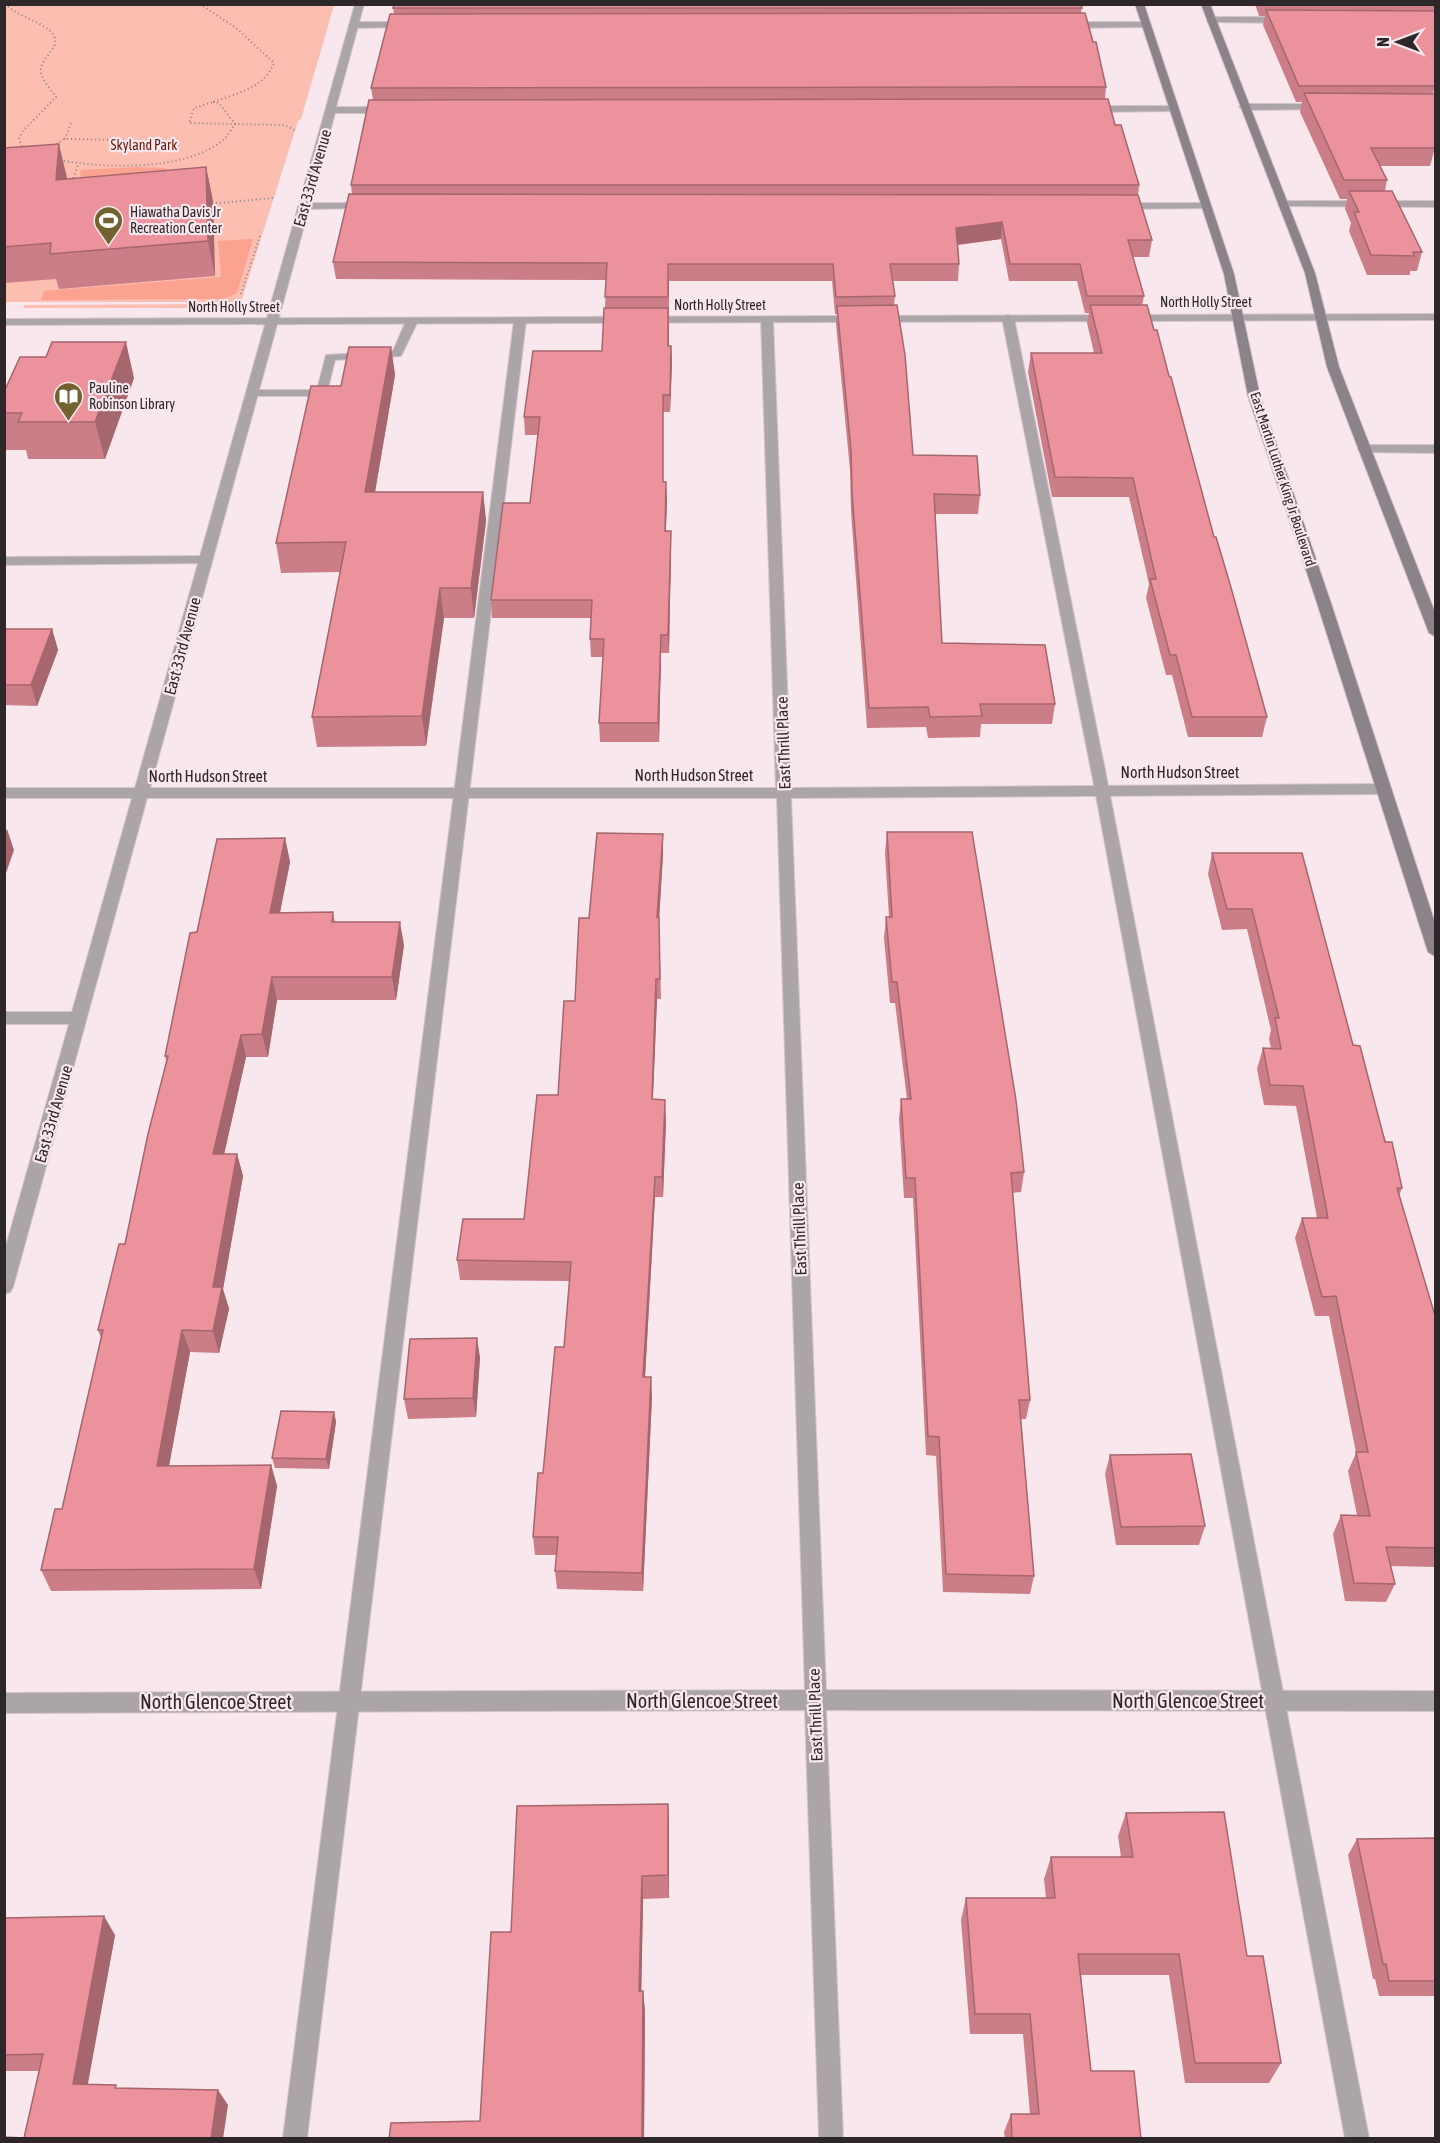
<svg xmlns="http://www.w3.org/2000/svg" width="1440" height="2143" font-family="'Asap Condensed',sans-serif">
	<rect width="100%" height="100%" fill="#f8e7ed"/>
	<path fill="#fbbeb1" d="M5 5H334L301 119 298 121 241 302H5Z
		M223 304 222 308H23L25 305Z"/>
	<path fill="#fba390" d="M137 167 165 168 171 174 81 178 80 170Z
		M253 239 237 293 224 299 41 300 44 291 221 277 218 241Z"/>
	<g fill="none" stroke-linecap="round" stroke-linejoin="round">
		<defs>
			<path id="service" d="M1211 17H1285L1289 20 1285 23 1208 22 1207 20Z
				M410 22 415 25 413 27 354 28 349 25 354 22Z
				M1146 22 1149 23V27L1066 28 1061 25 1066 22Z
				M1283 201H1436V207L1279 206 1278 204Z
				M369 203 374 206 373 208 304 209 299 206 304 203Z
				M1206 203 1210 204V208L1121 209 1116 206 1121 203Z
				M1008 315 1014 318 1109 790 1369 2138H1345L1095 790 1002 318Z
				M412 318 418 321 401 356 335 360 326 396H252L246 393 252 390H317L326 355 393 351 406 321Z
				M520 318 526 321 307 2138H283L514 321Z
				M1364 445H1436V453L1360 452 1358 449Z
				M206 556 211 557 212 560 211 563 4 565V557Z"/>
			<path id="minor" d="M355 4H364L336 107H390L395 110 390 113H335L150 788H776L761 320 767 317 773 320 791 788 1384 784 1391 789 1384 794 791 798 826 1690 1436 1691V1711L826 1710 843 2138H819L805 1710 4 1713V1693L805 1690 777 798H147L13 1287 10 1292 4 1294V1253L69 1024H4V1012H72L132 798H4V788H135Z
				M1324 104 1327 105V109L1244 110 1239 107 1244 104Z
				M1174 106 1179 109 1177 111 1091 112 1086 109 1091 106Z"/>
			<path id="tertiary" d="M1436 314V320L4 325V319Z"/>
			<path id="secondary" d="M1135 4H1144L1234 274 1260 396 1331 603 1436 926V957L1428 952 1317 603 1248 396 1224 274Z
				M1201 4H1210L1315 273 1339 367 1436 615V637L1429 633 1327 367 1305 273Z"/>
		</defs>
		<use href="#service" stroke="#d3c4ca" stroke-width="2"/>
		<use href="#minor" stroke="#d3c4ca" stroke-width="2"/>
		<use href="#tertiary" stroke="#d3c4ca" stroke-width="2"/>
		<use href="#secondary" stroke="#d3c4ca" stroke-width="2"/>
		<path stroke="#8c8185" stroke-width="2" stroke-dasharray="1 3" stroke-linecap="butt" d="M5 4C19 17 39 21 50 31 67 47 38 56 41 73 43 81 51 90 56 97L22 132 19 139 24 151
			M200 4 236 28 274 63C265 88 235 94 213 102
			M213 102 219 103 235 124 189 123 194 108Z
			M65 139 71 123
			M53 146 65 139 125 140
			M60 160C103 169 189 171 224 139 228 135 232 129 235 124L284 125 295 130
			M72 182 78 165
			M208 204 273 198
			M241 294 260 236"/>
		<use href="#service" fill="#aba5aa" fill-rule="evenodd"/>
		<use href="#minor" fill="#aba5aa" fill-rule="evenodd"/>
		<use href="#tertiary" fill="#aba5aa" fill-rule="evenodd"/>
		<use href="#secondary" fill="#8c838a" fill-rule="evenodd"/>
	</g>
	<path fill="#cb7e87" d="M1255 4H1436V80L1433 94 1435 148 1430 166H1380L1387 180 1385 191 1422 252 1417 271H1410V275H1367L1349 231 1351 223 1345 209 1347 199H1340L1300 112 1302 102H1296L1263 25 1265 16H1259Z
		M393 8H1082L1081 13 1106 87 1105 99 1115 125 1139 185 1138 195 1152 240 1149 257H1133L1144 296 1142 305 1154 330 1169 376 1214 537 1267 717 1262 737H1188L1172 675H1166L1146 598 1149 584 1129 497H1052L1028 372 1031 353H1094L1087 323 1089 313H1085L1077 281H1009L1001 239 958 245 959 264 958 281H893L895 296 894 305 913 455 980 495 978 514H935L942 643 1055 704 1052 724H981L980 737 928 738 926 727 867 728 851 512 850 470 836 324 837 314H835L832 281H669V346H671L672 363 670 412H663V482L667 500 666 531 671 549 669 653H661L659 742H600L599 723 603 657H591L590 639 591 618H492L491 600 530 503 538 435H525L524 417 602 351 605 308 606 280 336 279 333 262 352 194 351 185 373 100 371 88 394 14Z
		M4 146 5 148 67 179 206 167 213 201 215 276 59 289 56 279 4 283Z
		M391 347 395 375 375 492H483L486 521 474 618H444L426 746 317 747 312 717 340 572 281 573 276 543 341 386Z
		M134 378 105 459H28L26 450H6L4 445V392Z
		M4 629H52L58 650 37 706 4 705Z
		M887 832 1024 1172 1021 1192 1012 1193 1030 1400 1026 1419H1021L1034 1576 1030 1594 943 1592 936 1456 926 1455 913 1198H904L899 1119 901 1099H907L895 1003H890L884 938 886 917H889L885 853Z
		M663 834V854L659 917 661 999H657L653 1099 666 1120 663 1197H655L645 1377 652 1396 643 1591 557 1589 555 1571 557 1555H535L533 1537 564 1347 570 1281 460 1280 457 1260 524 1219 558 1095 575 1001 589 918Z
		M285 838 290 862 280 913 333 912 335 922 404 945 396 1000H277L268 1057H246L224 1154H237L243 1176 223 1289 229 1309 219 1353 190 1352 169 1466 271 1465 277 1486 261 1589 51 1591 41 1570 62 1509 101 1338 98 1330 125 1244 167 1063 165 1056 197 932Z
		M1212 853 1353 1045 1402 1188 1399 1196 1436 1319V1567L1391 1566 1395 1584 1386 1602 1345 1601 1333 1534 1341 1515H1357L1348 1471 1356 1453 1329 1316H1315L1295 1238 1302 1218H1317L1296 1106 1264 1105 1257 1069 1263 1048H1271L1269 1039 1271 1030 1247 929 1222 930 1208 874Z
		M480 1357 476 1417 408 1419 404 1399Z
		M334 1412 336 1422 329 1469 275 1468 272 1458Z
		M1110 1455 1205 1526 1199 1545H1116L1105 1474Z
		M668 1804 669 1828V1898L643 1899 641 1991H643L645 2012 644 2139H389L480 2121 511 1932Z
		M1126 1813 1247 1956 1281 2063 1269 2083H1185L1169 1975H1081L1091 2071 1141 2139H1005L1004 2132 1011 2114H1030L1023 2034H970L961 1920 966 1898H1046L1044 1879 1051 1857H1121L1118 1836Z
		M1436 1838V1996H1379L1375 1979H1373L1348 1855 1357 1839Z
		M4 1918 115 1935 87 2084 228 2105 24 2138 39 2071H4Z"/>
	<path fill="#a5666e" d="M59 144 67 178 64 214 56 180Z
		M206 167 213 201 215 276 208 241Z
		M1002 222 1001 239 955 245 956 228Z
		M126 342 134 378 105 459 95 422Z
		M671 346 672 363 670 412V395Z
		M391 347 395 375 370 521 365 492Z
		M666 482 667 500 665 549V531Z
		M483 492 486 521 474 618 471 588Z
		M671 531V549L669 653 668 635Z
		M440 588 444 618 426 746 422 716Z
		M52 629 58 650 37 706 31 685Z
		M661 635V653L659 742 658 723Z
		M7 829 14 850 4 879V836Z
		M663 834V854L658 938 657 917Z
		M285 838 290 862 275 936 270 913Z
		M400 922 404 945 396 1000 392 977Z
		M272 977 277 1000 268 1057 262 1034Z
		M656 979 657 999 652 1119V1099Z
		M241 1035 246 1057 219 1177 213 1154Z
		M665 1100 666 1120 663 1197 662 1177Z
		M237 1154 243 1176 223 1289 229 1309 219 1353 213 1331V1287Z
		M655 1177V1197L644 1396 643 1377Z
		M182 1330 190 1352 165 1487 157 1466Z
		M477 1338 480 1357 476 1417 473 1398Z
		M651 1377 652 1396 643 1591 642 1573Z
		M334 1412 336 1422 329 1469 326 1459Z
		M271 1465 277 1486 261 1589 254 1569Z
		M668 1804 669 1828V1898L668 1875Z
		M642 1876 643 1899 641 2012 639 1991Z
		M104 1916 115 1935 85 2100 73 2084Z
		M643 1991 645 2012 644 2139H642Z
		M218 2090 228 2105 223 2139H211Z"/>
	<path fill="#ec929d" stroke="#a5666e" stroke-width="1.5" d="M394 4H1081L1082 8H393Z
		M1266 10 1436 11 1435 86H1299Z
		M1085 13 1093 42H1096L1106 87 371 88 390 14Z
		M1304 93 1435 94V148H1371L1387 180H1344Z
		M1108 99 1115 125H1121L1139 185H351L369 100Z
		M59 144 56 180 206 167 208 241 50 254 51 243 4 247V148Z
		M1349 191H1392L1422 252H1413L1414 256 1371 255 1354 212H1359Z
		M349 194 1138 195 1152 240H1128L1144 296H1087L1080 264H1010L1002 222 956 228 959 264H890L895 296 836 297 833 264H668V297H605L607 263 333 262Z
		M897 305 905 355 913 455 977 456 980 495 934 494 942 643 1045 645 1055 704H980L982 716 930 717 928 707 869 708 852 493 851 450 837 306Z
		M1090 305H1147L1154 330H1157L1169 376 1171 377 1214 537H1216L1230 584 1267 717H1192L1176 655H1170L1150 579H1156L1133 478 1055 477 1031 353H1102Z
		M604 308H668V346H671L670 395H663V482H666L665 531H671L668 635H661L658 723H599L604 639H590L592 600H491L503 503H530L540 417H524L533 351H602Z
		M52 342H126L95 422H18L22 413H4V392L20 357H46Z
		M349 347H391L365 492H483L471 588H440L422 716 312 717 346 542 276 543 311 386H341Z
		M4 629H52L31 685H4Z
		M887 832H972L1016 1100 1024 1172 1011 1173 1030 1400H1019L1034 1576 946 1574 939 1437 928 1436 915 1178H906L901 1099H911L897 982H892L886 917H892Z
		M597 833 663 834 657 917H659L660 979H656L652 1099 665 1100 662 1177H655L643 1377H651L642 1573 555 1571 558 1537H533L538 1473H543L555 1347H564L571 1262 457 1260 463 1219H524L537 1095H558L564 1001H575L579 918H589Z
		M285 838 270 913 333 912 332 922H400L392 977H272L262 1034 241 1035 213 1154H237L213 1287H222L213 1331 182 1330 157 1466 271 1465 254 1569 41 1570 55 1509H62L103 1330H98L119 1244H125L148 1134 168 1056H165L190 933 197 932 217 839Z
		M1212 853H1302L1353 1045 1360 1046 1385 1142H1392L1402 1188H1397L1436 1319V1548L1386 1547 1395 1584 1354 1583 1341 1515 1370 1516 1356 1452H1368L1336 1296 1322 1297 1302 1218H1328L1303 1086 1270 1085 1263 1048 1281 1049 1275 1018H1279L1252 909H1227Z
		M477 1338 473 1398 404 1399 410 1339Z
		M281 1411 334 1412 326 1459 272 1458Z
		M1191 1454 1205 1526 1121 1527 1110 1455Z
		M668 1804V1875L642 1876 639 1991H643L642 2139H389L391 2123 480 2121 491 1932H511L517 1806Z
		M1224 1812 1247 1956H1263L1281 2063H1195L1179 1954H1078L1091 2071H1134L1141 2139H1012L1011 2114H1039L1030 2014H975L966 1898H1055L1051 1857H1133L1126 1813Z
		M1436 1838V1981H1389L1386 1964H1383L1357 1839Z
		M104 1916 73 2084 116 2085 115 2088 218 2090 211 2139H4V2137L24 2138 43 2054 4 2055V1918Z"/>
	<defs>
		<symbol id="stadium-pin" viewBox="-11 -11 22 30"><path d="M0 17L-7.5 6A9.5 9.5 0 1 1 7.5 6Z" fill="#716230" stroke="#f8e7ed"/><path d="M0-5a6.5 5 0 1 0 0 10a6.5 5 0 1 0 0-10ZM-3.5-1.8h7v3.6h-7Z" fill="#fff"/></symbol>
		<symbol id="library-pin" viewBox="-11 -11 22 30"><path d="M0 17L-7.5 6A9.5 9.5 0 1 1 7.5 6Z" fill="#716230" stroke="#f8e7ed"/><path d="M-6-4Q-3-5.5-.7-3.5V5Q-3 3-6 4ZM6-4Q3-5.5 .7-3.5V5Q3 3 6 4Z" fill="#fff"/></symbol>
	</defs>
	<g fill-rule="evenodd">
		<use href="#stadium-pin" x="92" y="204" width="33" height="45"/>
		<use href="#library-pin" x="52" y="380" width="33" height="45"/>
	</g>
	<g text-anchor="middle" stroke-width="4.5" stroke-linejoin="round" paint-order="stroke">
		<g font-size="14" fill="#681c0e" stroke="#f8e7ed">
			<text x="144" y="150">Skyland Park</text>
		</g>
		<g font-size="14" fill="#2d2729" stroke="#f8e7ed" text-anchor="start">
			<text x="130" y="217">Hiawatha Davis Jr<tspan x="130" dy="16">Recreation Center</tspan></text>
			<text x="89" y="393">Pauline<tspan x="89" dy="16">Robinson Library</tspan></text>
		</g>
		<g font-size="14" fill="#2d2729" stroke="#f8e7ed">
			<text x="1206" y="307">North Holly Street</text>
			<text x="720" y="310">North Holly Street</text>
			<text x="234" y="312">North Holly Street</text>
			<text transform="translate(1283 479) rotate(72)" y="5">East Martin Luther King Jr Boulevard</text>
		</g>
		<g font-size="16" fill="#2d2729" stroke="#f8e7ed">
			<text transform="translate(312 178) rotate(-74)" y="6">East 33rd Avenue</text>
			<text transform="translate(182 646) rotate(-75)" y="6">East 33rd Avenue</text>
			<text transform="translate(783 743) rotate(-92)" y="6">East Thrill Place</text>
			<text x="1180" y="778">North Hudson Street</text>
			<text x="694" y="781">North Hudson Street</text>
			<text x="208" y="782">North Hudson Street</text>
			<text transform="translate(53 1114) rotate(-74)" y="6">East 33rd Avenue</text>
			<text transform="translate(799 1229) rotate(-92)" y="6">East Thrill Place</text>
			<text transform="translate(815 1715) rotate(-92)" y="6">East Thrill Place</text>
		</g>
		<g font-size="20" fill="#2d2729" stroke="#f8e7ed">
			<text x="702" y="1708">North Glencoe Street</text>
			<text x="1188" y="1708">North Glencoe Street</text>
			<text x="216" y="1709">North Glencoe Street</text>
		</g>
	</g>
	<rect width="1440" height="2143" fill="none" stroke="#2d2729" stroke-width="12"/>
	<g transform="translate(1398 42) rotate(270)" stroke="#f8e7ed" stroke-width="4.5" paint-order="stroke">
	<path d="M0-4.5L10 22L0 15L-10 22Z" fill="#2d2729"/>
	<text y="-9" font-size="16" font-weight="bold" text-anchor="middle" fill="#2d2729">N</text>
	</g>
</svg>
